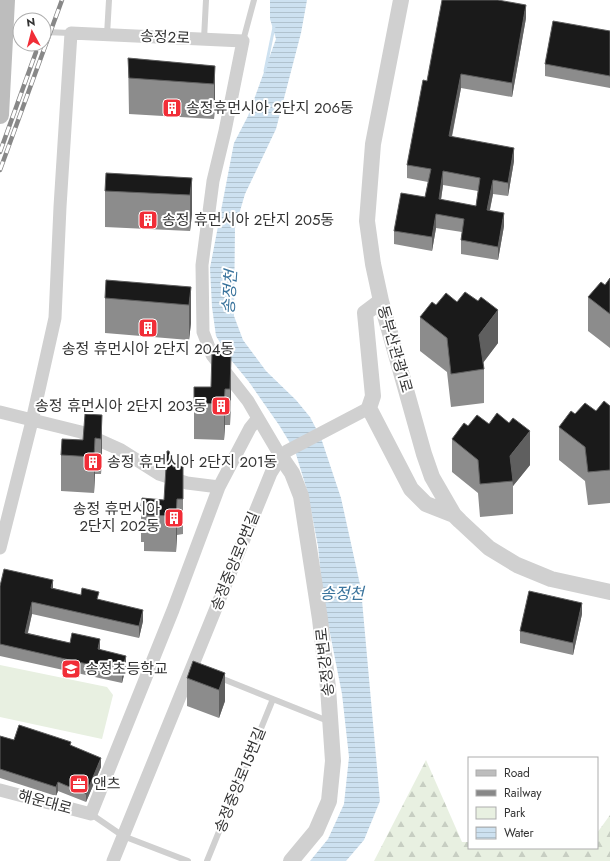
<svg xmlns="http://www.w3.org/2000/svg" width="610" height="861" font-family="Jost,'Noto Sans KR',sans-serif">
	<defs>
		<pattern id="forest-firs" width="22" height="20" patternUnits="userSpaceOnUse"><rect width="22" height="20" fill="#e8f0e1"/><path d="M5 1l3.5 6h-7zM16 11l3.5 6h-7z" fill="#c7cec2"/></pattern>
		<pattern id="water-rules" width="6" height="5" patternUnits="userSpaceOnUse"><rect width="6" height="5" fill="#cde1f0"/><path d="M0 2.5h6" fill="none" stroke="#b0c2ce"/></pattern>
	</defs>
	<rect width="100%" height="100%" fill="#fff"/>
	<path fill="#e8f0e1" d="M0 665 107 687 113 695 102 739 0 717Z"/>
	<path fill="url(#forest-firs)" d="M426 760 462 842H469V848H597V833L610 815V861H374Z"/>
	<path fill="url(#water-rules)" d="M270 0H307L301 33 276 129 245 194 235 228 234 316 243 340 266 371 296 400 310 417 321 438 341 498 361 589 380 801 364 840 346 861H310L328 839 344 804 349 757 342 694 323 598 318 546 307 490 295 451 279 425 249 382 231 360 216 336 212 307 210 268 234 143 248 116 276 39 270 19Z"/>
	<g fill="none" stroke-linecap="round" stroke-linejoin="round">
		<path stroke="#cde1f0" stroke-width="3" d="M265 71 274 27"/>
		<path stroke="#d0d0d0" stroke-width="6" d="M6 30 20 31
			M44 32 71 33
			M107 35 109 0
			M204 39 206 0
			M243 41 254 0
			M218 677 328 721
			M91 814 123 836 188 861
			M207 861 273 699"/>
		<path stroke="#d0d0d0" stroke-width="13" d="M0 412 81 432 121 450 159 474 187 483 219 487
			M0 548 32 421 55 318 60 207 71 33 243 41 225 131 213 181 202 265 203 332 212 355 248 401 281 457
			M0 790 91 814 173 610 219 487 250 428 258 418
			M113 861 271 473 281 457 287 451 369 408"/>
		<path stroke="#d0d0d0" stroke-width="16" d="M401 0 373 144 367 221 373 264 381 301 424 454 432 477 454 515 460 521 489 548 517 565 551 579 610 592
			M381 301 365 313 373 396 369 408 411 489 426 504 454 515
			M281 457 292 473 301 496 320 619 328 688 333 761 329 801 316 831 291 861"/>
		<path stroke="#bdbdbd" stroke-width="18" d="M0 115 6 0"/>
		<defs>
			<path id="rail" d="M0 152 36 52
				M0 170 62 0"/>
		</defs>
		<use href="#rail" stroke="#888" stroke-width="4.5"/>
		<use href="#rail" stroke="#fff" stroke-width="3" stroke-dasharray="9" stroke-linecap="butt"/>
	</g>
	<path fill="#8c8c8c" fill-rule="evenodd" d="M526 18 512 97 461 88 452 137 514 161 508 196 493 194 490 210 504 226 498 260 461 254V240L462 232 436 228 432 251 394 244V231L425 197 428 182 407 178V165L427 81ZM443 185 478 191 476 206 441 200Z
		M610 31V88L545 76V64Z
		M128 58 215 66V102L214 119 129 114Z
		M192 178V214L190 231 105 227V191Z
		M610 278V348L588 331V297L605 285Z
		M191 287V323L189 340 105 333V298Z
		M436 305 498 343 483 363 484 369V403L451 407 447 372 420 351V317Z
		M219 350 231 393 230 425H225L224 440 194 439V403L211 387Z
		M610 406V503L588 505 585 481 559 460V427L575 414 596 411Z
		M102 415V450L101 474H95L94 493 61 491V455L83 440Z
		M468 426 530 465 513 486V514L480 517 478 493 452 472V439Z
		M183 466V534L177 535 176 552 144 551V542H141V506L164 500 173 467Z
		M0 586 53 588 99 600 143 621 139 638 32 614 28 633 100 650 126 667 122 683 0 656Z
		M582 614 573 655 520 643V631Z
		M225 673V701L219 718 187 706V678Z
		M0 736 14 740 71 745 101 767 86 802 58 791 56 796 0 778Z"/>
	<path fill="#5f5f5f" d="M526 5V18L512 97V83Z
		M215 66V102L214 119V84Z
		M461 74V88L449 150V136Z
		M514 148V161L508 196V183Z
		M443 171V185L439 213V199Z
		M192 178V214L190 231V195Z
		M493 180V194L487 223V210Z
		M504 213V226L498 260V247Z
		M436 214V228L432 251V237Z
		M191 287V323L189 340V305Z
		M498 310V343L479 368V335Z
		M231 357V393L230 425V389Z
		M225 389V425L224 440V404Z
		M102 415V450L101 474V439Z
		M530 431V465L513 486 510 456Z
		M95 438V474L94 493V457Z
		M177 499V535L176 552V516Z
		M53 580V591L51 588Z
		M32 602V614L25 644V633Z
		M582 603V614L573 655V643Z
		M143 610V621L139 638V626Z
		M100 639V651L98 649Z
		M126 656V667L122 683V672Z
		M225 673V701L219 718V690Z
		M101 758V767L86 802V794Z
		M58 782V791L56 796V787Z"/>
	<path fill="#1a1a1a" stroke="#5f5f5f" fill-rule="evenodd" d="M442 0H498L526 5 512 83 461 74 449 136 514 148 508 183 493 180 487 210 504 213 498 247 461 240 464 219 436 214 432 237 394 231 401 193 425 197 431 169 407 165 423 80 427 81ZM443 171 480 178 476 206 439 199Z
		M553 21 610 31V76L545 64Z
		M128 58 215 66 214 84 129 78Z
		M106 173 192 178 190 195 105 191Z
		M610 278V314L588 297 601 282 605 285Z
		M106 280 191 287 189 305 105 298Z
		M465 292 478 301 481 297 498 310 479 335 484 369 451 374 447 338 420 317 432 302 436 305 446 293 457 302Z
		M219 350 221 354H229L231 357 230 389H225L224 404 194 403V387H211L212 352Z
		M604 401 610 406V470L588 472 585 447 559 427 571 411 575 414 585 403 596 411Z
		M497 413 509 423 513 418 530 431 510 456 513 481 480 484 478 460 452 439 464 423 468 426 477 415 489 424Z
		M85 414 102 415 101 439 95 438 94 457 61 455 62 439 83 440Z
		M167 451H169L173 467 183 466V499H177L176 516 144 515V507L141 506 142 498 164 500Z
		M4 569 53 580 51 588 81 595 82 588 99 592 97 599 143 610 139 626 32 602 25 633 70 643 72 633 100 639 98 649 126 656 122 672 0 644V586Z
		M529 591 582 603 573 643 520 631Z
		M193 661 225 673 219 690 187 678Z
		M19 725 71 742 70 745 101 758 86 794 58 782 56 787 0 769V736L14 740Z"/>
	<defs>
		<symbol id="building-square" viewBox="-11 -11 22 22"><rect x="-9" y="-9" width="18" height="18" rx="4" fill="#f12d37" stroke="#fff"/><path d="M-4-6H4V6H1V3H-1V6H-4ZM-2.5-4.3h1.7v1.8h-1.7ZM.8-4.3h1.7v1.8H.8ZM-2.5-1h1.7V.8h-1.7ZM.8-1h1.7V.8H.8Z" fill="#fff"/></symbol>
		<symbol id="school-square" viewBox="-11 -11 22 22"><rect x="-9" y="-9" width="18" height="18" rx="4" fill="#f12d37" stroke="#fff"/><path d="M0-5L7-2L0 1L-7-2ZM-4 1L0 2.5L4 1V4Q0 6-4 4Z" fill="#fff"/></symbol>
		<symbol id="office-square" viewBox="-11 -11 22 22"><rect x="-9" y="-9" width="18" height="18" rx="4" fill="#f12d37" stroke="#fff"/><path d="M-6-3h4V-5.5h4V-3h4V5H-6ZM-1-4.5V-3h2v-1.5ZM-6 0V1H6V0Z" fill="#fff"/></symbol>
	</defs>
	<g fill-rule="evenodd">
		<use href="#building-square" x="161" y="97" width="22" height="22"/>
		<use href="#building-square" x="137" y="209" width="22" height="22"/>
		<use href="#building-square" x="137" y="317" width="22" height="22"/>
		<use href="#building-square" x="210" y="395" width="22" height="22"/>
		<use href="#building-square" x="82" y="451" width="22" height="22"/>
		<use href="#building-square" x="163" y="507" width="22" height="22"/>
		<use href="#school-square" x="60" y="658" width="22" height="22"/>
		<use href="#office-square" x="68" y="773" width="22" height="22"/>
	</g>
	<g text-anchor="middle" stroke-width="4" stroke-linejoin="round" paint-order="stroke">
		<g font-size="15" fill="#333" stroke="#fff">
			<text transform="translate(165 37) rotate(3)" y="5">송정2로</text>
			<text transform="translate(395 349) rotate(74)" y="5">동부산관광1로</text>
			<text transform="translate(235 561) rotate(-68)" y="5">송정중앙로9번길</text>
			<text transform="translate(325 662) rotate(-96)" y="5">송정강변로</text>
			<text transform="translate(240 780) rotate(-68)" y="5">송정중앙로15번길</text>
			<text transform="translate(45 802) rotate(15)" y="5">해운대로</text>
		</g>
		<g font-size="15" fill="#333" stroke="#fff" text-anchor="start">
			<text x="186" y="113">송정휴먼시아 2단지 206동</text>
			<text x="162" y="225">송정 휴먼시아 2단지 205동</text>
			<text x="148" y="354" text-anchor="middle">송정 휴먼시아 2단지 204동</text>
			<text x="207" y="411" text-anchor="end">송정 휴먼시아 2단지 203동</text>
			<text x="107" y="467">송정 휴먼시아 2단지 201동</text>
			<text x="160" y="514" text-anchor="end">송정 휴먼시아<tspan x="160" dy="17">2단지 202동</tspan></text>
			<text x="85" y="674">송정초등학교</text>
			<text x="93" y="789">앤츠</text>
		</g>
		<g font-size="16" font-style="italic" fill="#39739c" stroke="#fff">
			<text transform="translate(229 292) rotate(-86)" y="6">송정천</text>
			<text x="342" y="599">송정천</text>
		</g>
	</g>
	<rect x="468" y="757" width="130" height="92" fill="#ffffff" stroke="#adadad"/>
	<rect x="476" y="770" width="20" height="6" fill="#bdbdbd" stroke="#adadad"/>
	<text x="504" y="777" font-size="12" fill="#333333">Road</text>
	<rect x="476" y="790" width="20" height="6" fill="#888888" stroke="#adadad"/>
	<text x="504" y="797" font-size="12" fill="#333333">Railway</text>
	<rect x="476" y="807" width="20" height="12" fill="#e8f0e1" stroke="#adadad"/>
	<text x="504" y="817" font-size="12" fill="#333333">Park</text>
	<rect x="476" y="827" width="20" height="12" fill="url(#water-rules)" stroke="#adadad"/>
	<text x="504" y="837" font-size="12" fill="#333333">Water</text>
	<g transform="translate(32 32) rotate(353)"><circle r="19" fill="#ffffff" stroke="#adadad"/>
	<path d="M0-3L7 15L0 10L-7 15Z" fill="#f12d37"/>
	<text y="-6" font-size="11" font-weight="bold" text-anchor="middle" fill="#333333">N</text>
	</g>
</svg>
